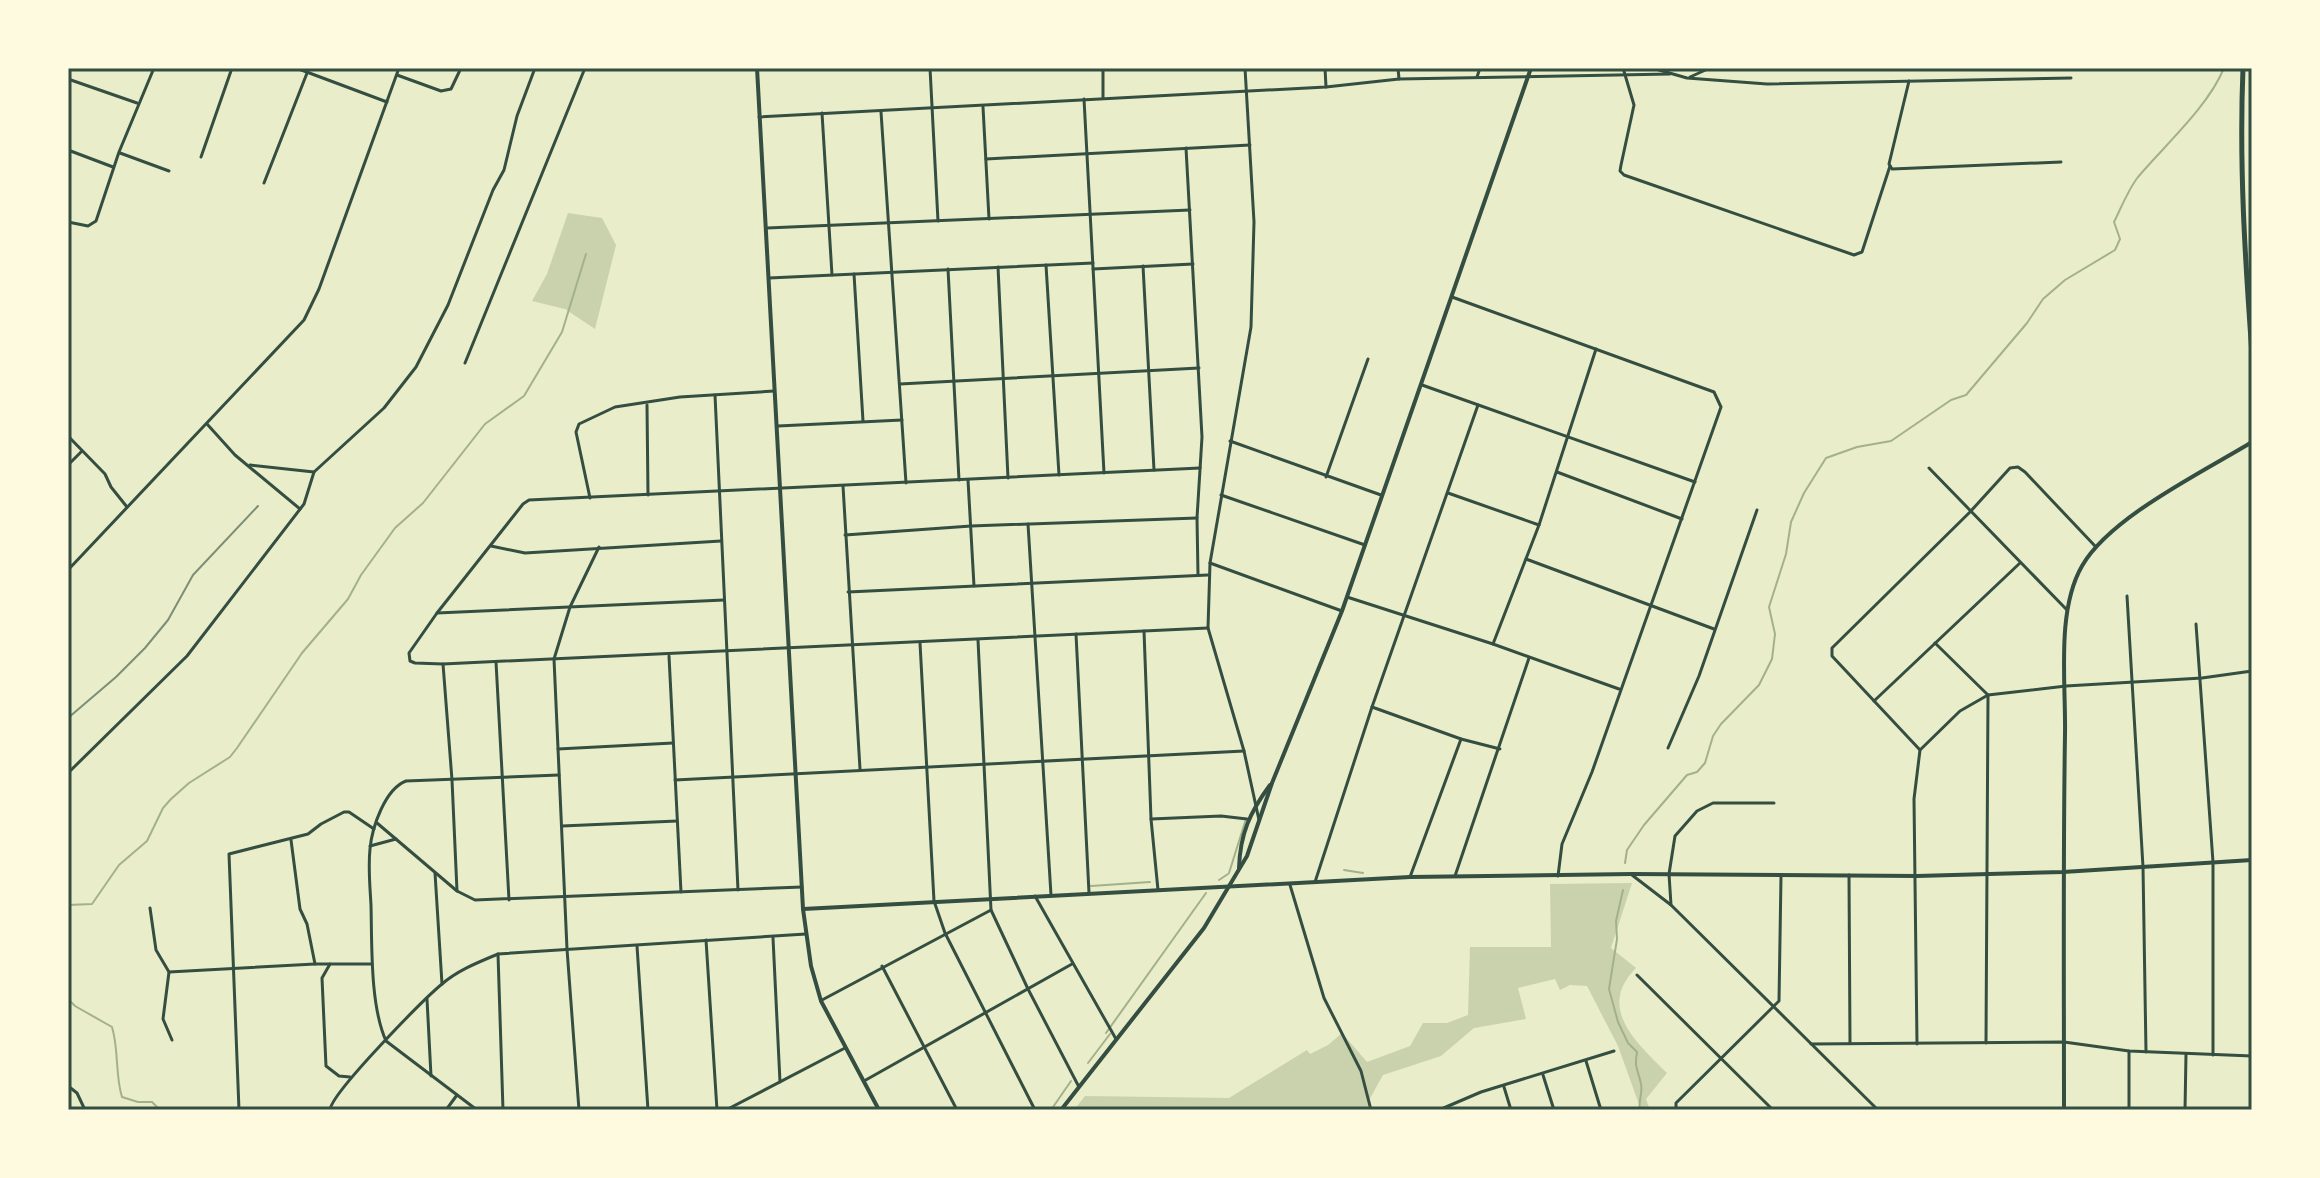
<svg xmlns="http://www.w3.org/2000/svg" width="2320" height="1178" font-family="'Roboto Condensed',sans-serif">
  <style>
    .green { fill: #cad2ad }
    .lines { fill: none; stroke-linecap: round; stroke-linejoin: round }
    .stream { stroke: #a3b18a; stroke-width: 2 }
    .minor { stroke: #344e41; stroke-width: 3 }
    .tertiary { stroke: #344e41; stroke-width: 4 }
    .secondary { stroke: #344e41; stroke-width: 4 }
    .trunk { stroke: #344e41; stroke-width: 5 }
    .rail { stroke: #7c8e77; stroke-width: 2 }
    .neatline { fill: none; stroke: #344e41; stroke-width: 3 }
  </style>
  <rect width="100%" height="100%" fill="#e9edc9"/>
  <g class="green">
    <polygon points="568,213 602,218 616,245 595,329 565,309 532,301 547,274"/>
    <path d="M1632,883l-21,65 25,20c-40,40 1,75 31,105l-21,26 4,11h-9l-23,-64 -31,-60 -17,-1 -10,5 -5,-11 -37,9 8,31 -52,9 -33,28 -58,19 -15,27 3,8h-297l11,-14 144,2 78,-48 3,4 18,-9 14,-12 25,29 43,-16 13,-23h24l21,-8 2,-68h81l-1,-63z"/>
  </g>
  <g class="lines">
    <g class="stream">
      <path d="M1625,863l2,-13 17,-25 43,-50 10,-3 8,-9 8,-27 8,-12 38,-39 13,-26 3,-25 -6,-27 17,-53 5,-32 13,-29 22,-35 31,-11 34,-6 60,-41 15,-5 61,-72 16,-24 22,-19 50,-30 5,-11 -6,-17c7,-14 14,-32 24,-45 27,-32 70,-70 86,-109"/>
      <polyline points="1344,870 1363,873"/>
      <polyline points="1229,873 1246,819"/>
      <polyline points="1219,880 1228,874"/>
      <polyline points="1091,886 1150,882"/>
      <path d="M1623,890l-7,31 1,18 -8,50 9,33 10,21 9,9c-3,17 1,17 4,32 2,9 -3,17 -1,26"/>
      <polyline points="68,905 92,904 119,865 147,841 163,808 171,799 189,783 230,757 237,748 302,653 348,599 361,575 395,528 423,503 485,424 524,396 562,332 586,254"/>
      <path d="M68,999l7,7 37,21c7,23 3,48 10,70l16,5h14l8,8"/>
      <polyline points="1106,1033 1206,893"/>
      <polyline points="1088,1063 1110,1034"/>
      <polyline points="1051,1110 1071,1081"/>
    </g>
    <g class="minor">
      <polyline points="296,68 387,102"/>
      <polyline points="930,68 938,221"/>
      <polyline points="1245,68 1254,222 1251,327 1210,563 1208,628 1244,751 1259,820"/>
      <polyline points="1325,68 1326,87"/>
      <polyline points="1398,68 1399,79"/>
      <polyline points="1623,68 1634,105 1621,165 1620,171 1624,175 1854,255 1862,252 1890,166"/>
      <polyline points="1652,68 1687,78 1767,84 2071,78"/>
      <polyline points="397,75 441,91 451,89 461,68"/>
      <polyline points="1477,77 1480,68"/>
      <polyline points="1690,77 1710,68"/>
      <polyline points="68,79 137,103"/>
      <polyline points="1909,81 1889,164 1892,169 2061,162"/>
      <polyline points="1103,98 1103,68"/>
      <polyline points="1084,99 1104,473"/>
      <polyline points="983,107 989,219"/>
      <polyline points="881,112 906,483"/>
      <polyline points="822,113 832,275"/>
      <polyline points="759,117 1326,87 1399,79 1670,74"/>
      <polyline points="1186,148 1202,437 1197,518 1198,575"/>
      <polyline points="68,150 113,167"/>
      <polyline points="120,153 169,171"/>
      <polyline points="201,157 232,68"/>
      <polyline points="986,159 1250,145"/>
      <polyline points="264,183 309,68"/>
      <polyline points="68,222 88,226 96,221 119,152 154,68"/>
      <polyline points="767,228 1190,210"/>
      <polyline points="1046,265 1059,475"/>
      <polyline points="1143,266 1154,470"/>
      <polyline points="998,267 1008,478"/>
      <polyline points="948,269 959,480"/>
      <polyline points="1093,269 1193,264"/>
      <polyline points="854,274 863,421"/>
      <polyline points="769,278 1093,263"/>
      <polyline points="1452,297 1714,392 1721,407 1592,772 1562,844 1558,876"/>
      <polyline points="465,363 585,68"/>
      <polyline points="900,384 1199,368"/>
      <polyline points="1422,385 1695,482"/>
      <polyline points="715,395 738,890"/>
      <polyline points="647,405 648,495"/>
      <polyline points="207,424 235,455 300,509"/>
      <polyline points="778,426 902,420"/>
      <polyline points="68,436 105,474 111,487 127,507"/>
      <polyline points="1230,441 1381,495"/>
      <polyline points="68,465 82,451"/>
      <polyline points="250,465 314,472"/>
      <polyline points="1200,468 529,500 523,504 437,613 409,653 410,661 415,663 443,664 1208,628"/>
      <polyline points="1929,468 2067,610"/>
      <polyline points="1557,472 1682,519"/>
      <polyline points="1326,477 1368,359"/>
      <polyline points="968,480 974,586"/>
      <polyline points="843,486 860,769"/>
      <polyline points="1448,493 1539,525"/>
      <polyline points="1221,495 1365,545"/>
      <polyline points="590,498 576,432 579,424 615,407 680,397 774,391"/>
      <polyline points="1028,524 1051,895"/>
      <polyline points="845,535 971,526 1197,518"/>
      <polyline points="491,546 525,553 721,541"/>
      <polyline points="1526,559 1714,629"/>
      <polyline points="1210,563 1342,611"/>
      <polyline points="68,570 304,320 319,289 399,68"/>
      <polyline points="848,592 1208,575"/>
      <polyline points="2127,596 2143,867 2146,1052"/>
      <polyline points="1347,597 1493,644 1619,689"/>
      <polyline points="437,613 724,600"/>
      <polyline points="2196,624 2213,862 2213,1055"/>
      <polyline points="1144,631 1151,819 1158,890"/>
      <polyline points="1076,634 1089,893"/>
      <polyline points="978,640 991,910 1028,989 1079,1087"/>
      <polyline points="920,643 934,901 945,933 1035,1110"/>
      <polyline points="1935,643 1988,695 1986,1043"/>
      <polyline points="1493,644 1539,525 1596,349"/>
      <polyline points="669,656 681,892"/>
      <polyline points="496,662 509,900"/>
      <polyline points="443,664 452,780 457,891"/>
      <polyline points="1874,701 2020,563"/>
      <polyline points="1372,707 1461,739 1500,749"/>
      <polyline points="1668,748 1699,676 1757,510"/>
      <polyline points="558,749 673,743"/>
      <polyline points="1920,750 1832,656 1832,648 1970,512 2010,468 2018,467 2025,472 2095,546"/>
      <polyline points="68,773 187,656 304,504 314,472 384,408 416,367 448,305 493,190 504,170 517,116 535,68"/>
      <polyline points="675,780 1244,751"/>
      <polyline points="1151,819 1221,816 1247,819"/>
      <polyline points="377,823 457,891 475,900 802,887"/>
      <polyline points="562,826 677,821"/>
      <polyline points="291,840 300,909 307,924 315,964"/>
      <polyline points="370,846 396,839"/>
      <polyline points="435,873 442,984"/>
      <polyline points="1632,875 1671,905 1878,1110"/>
      <polyline points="1849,875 1850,1043"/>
      <polyline points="1455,876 1529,658"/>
      <polyline points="1410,877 1461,739"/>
      <polyline points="1315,882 1372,707 1478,405"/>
      <polyline points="1290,885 1324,998 1361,1071 1371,1110"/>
      <polyline points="1035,896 1116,1039"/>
      <polyline points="1671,905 1669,874 1675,836 1697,811 1713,803 1774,803"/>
      <polyline points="150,908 156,950 169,972 163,1019 172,1040"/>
      <polyline points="773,938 780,1082"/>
      <polyline points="706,940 717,1110"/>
      <polyline points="637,946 648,1110"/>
      <polyline points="498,954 503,1110"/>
      <polyline points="330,964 322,978 326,1066 339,1076 350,1077"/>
      <polyline points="882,966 957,1110"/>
      <polyline points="169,972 315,964 372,964"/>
      <polyline points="1637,975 1773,1110"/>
      <polyline points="427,999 431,1076"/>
      <polyline points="822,1000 991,910"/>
      <polyline points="1811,1044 2064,1042 2129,1051 2252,1056"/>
      <polyline points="1917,1044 1914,799 1920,750 1960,711 1988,695 2066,686 2202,678 2252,671"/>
      <polyline points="2129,1051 2129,1110"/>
      <polyline points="1586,1061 1601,1110"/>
      <polyline points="1543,1075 1554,1110"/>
      <polyline points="864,1081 1072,964"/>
      <polyline points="68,1086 77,1093 85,1110"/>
      <polyline points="1504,1087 1511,1110"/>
      <polyline points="239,1110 229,854 308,834 321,824 344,812 349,812 374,829"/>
      <path d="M330,1110c1,-17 94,-111 112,-126 16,-14 37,-22 56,-30l308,-20"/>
      <polyline points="446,1110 457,1095"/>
      <path d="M477,1110l-91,-69c-16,-36 -14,-96 -15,-136 -1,-18 -3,-38 -1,-56 2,-22 15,-60 36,-68l153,-6"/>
      <polyline points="579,1110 567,949 554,659 570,607 599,547"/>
      <polyline points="726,1110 845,1048"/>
      <polyline points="1439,1110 1481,1092 1614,1051"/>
      <polyline points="1676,1110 1676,1103 1779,1001 1781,876"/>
      <polyline points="2185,1110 2186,1054"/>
    </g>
    <g class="tertiary">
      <polyline points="757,68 803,909 811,966 821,1001 879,1110"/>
      <polyline points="803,909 1410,877 1632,874 1917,876 2063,872 2252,860"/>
      <path d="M2064,1110c0,-125 -1,-251 1,-376 1,-51 -9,-123 17,-168 28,-49 121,-94 170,-124"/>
    </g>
    <g class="secondary">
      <path d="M1239,868c1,-34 11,-56 31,-83"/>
      <polyline points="1061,1110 1204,928 1247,856 1272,783 1342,611 1531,68"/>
    </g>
    <g class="trunk">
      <path d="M2243,68c-4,96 2,190 9,286"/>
      <polyline points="2252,129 2252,226"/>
    </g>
    <polyline class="rail" points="68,718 116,677 145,648 168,620 193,575 258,506"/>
  </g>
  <rect width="2320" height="1178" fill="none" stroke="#fefae0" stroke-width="140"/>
  <rect x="70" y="70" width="2180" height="1038" class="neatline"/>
</svg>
